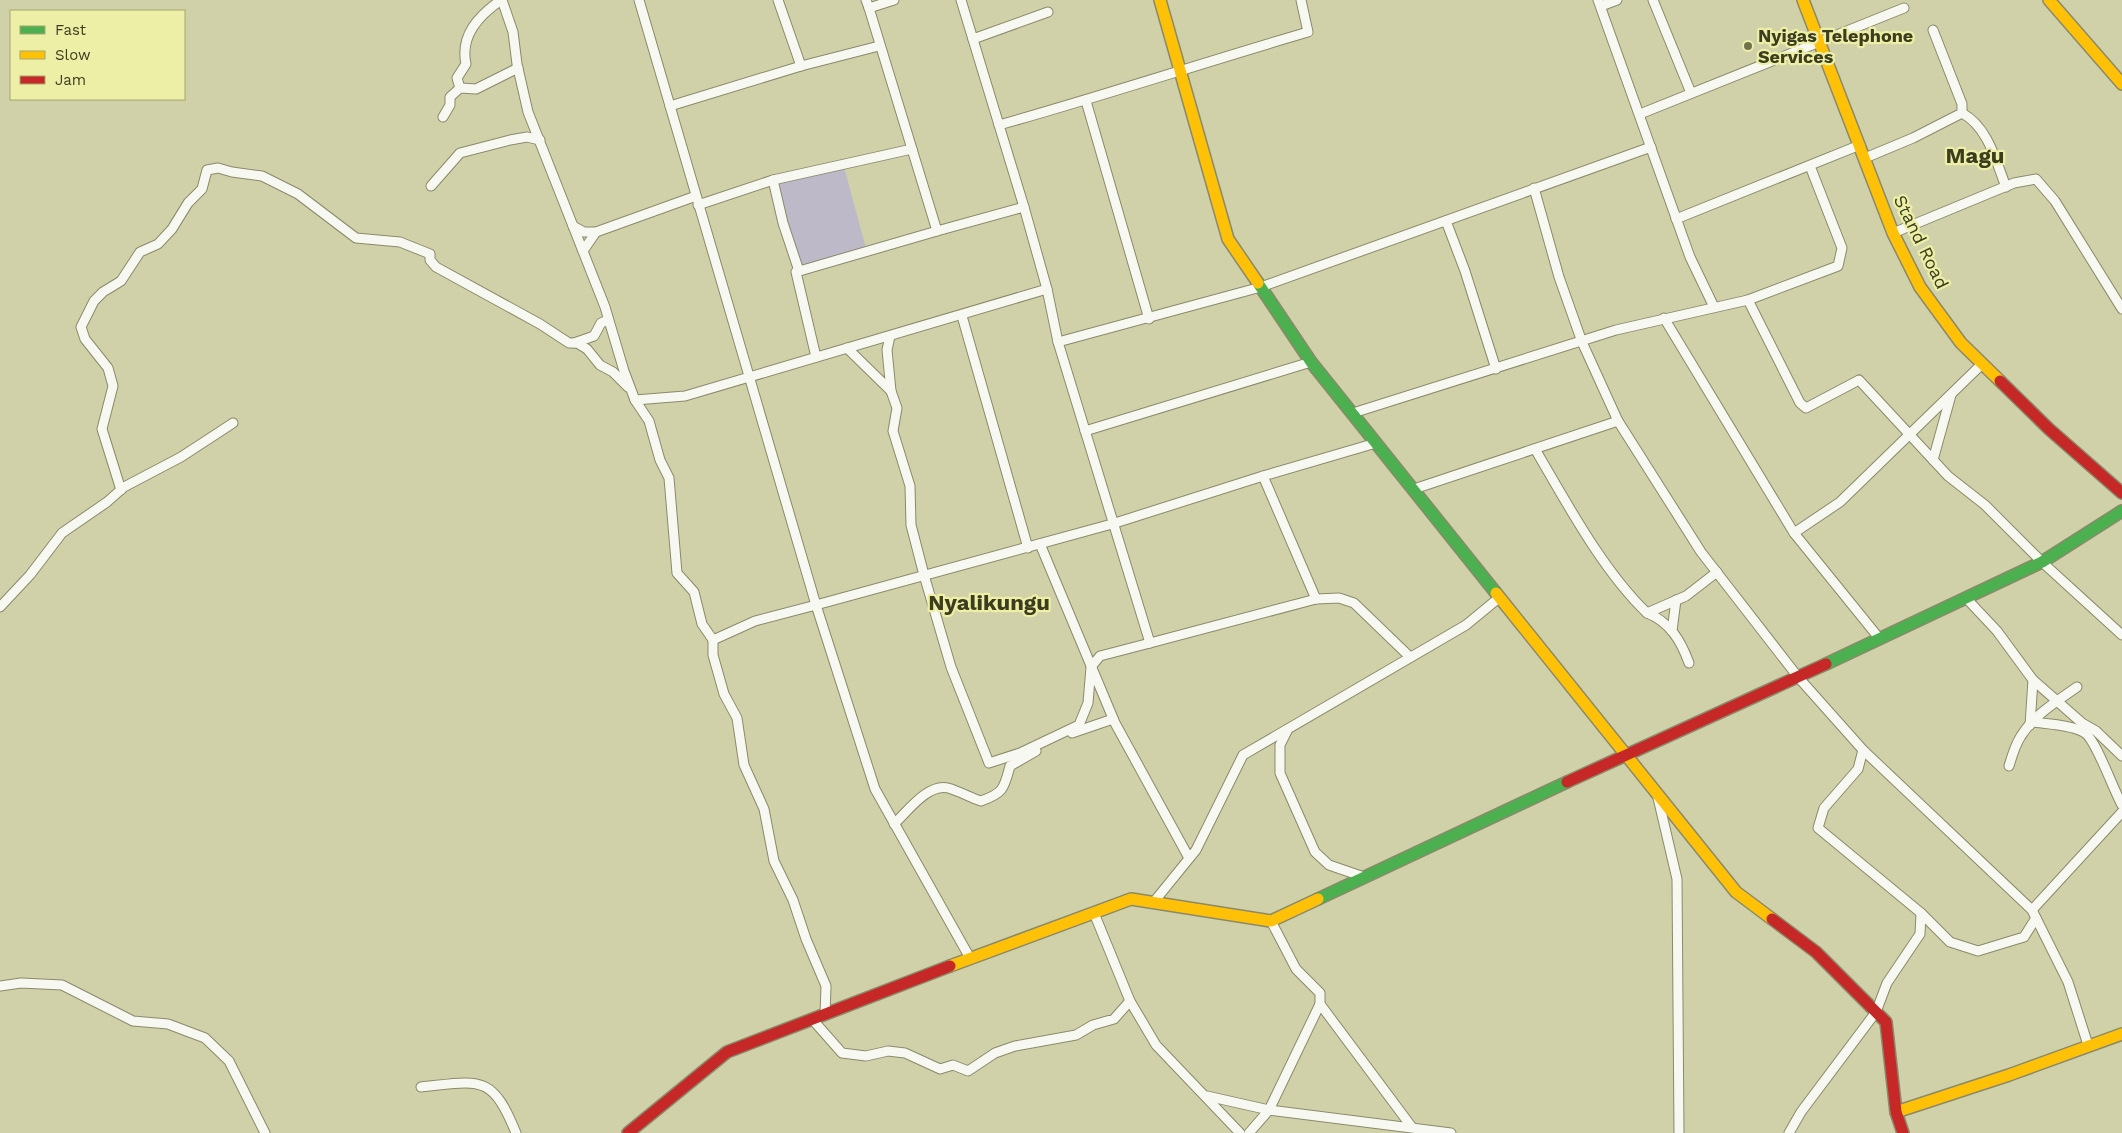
<svg xmlns="http://www.w3.org/2000/svg" width="2122" height="1133" font-family="'Work Sans',sans-serif">
  <style>
    .green { fill: #bdb9c8 }
    .lines { fill: none; stroke-linecap: round; stroke-linejoin: round }
    .street-casing { stroke: #8a8a6a; stroke-width: 11 }
    .fast-casing { stroke: #8a8a6a; stroke-width: 14 }
    .slow-casing { stroke: #8a8a6a; stroke-width: 14 }
    .jam-casing { stroke: #8a8a6a; stroke-width: 14 }
    .street { stroke: #f8f8f2; stroke-width: 9 }
    .fast { stroke: #4caf50; stroke-width: 11 }
    .slow { stroke: #ffc107; stroke-width: 11 }
    .jam { stroke: #c62828; stroke-width: 11 }
    .poi-dot { fill: #70714f; stroke: #ecefa5; stroke-width: 2 }
    .labels { text-anchor: middle; stroke-width: 4.5; stroke-linejoin: round; paint-order: stroke }
    .poi-label { font-size: 18px; font-weight: bold; fill: #3c3d1f; stroke: #ecefa5; text-anchor: start }
    .street-label { font-size: 18px; fill: #3c3d1f; stroke: #ecefa5 }
    .district-label { font-size: 22px; font-weight: bold; fill: #3c3d1f; stroke: #ecefa5 }
  </style>
  <rect width="100%" height="100%" fill="#d0d1a9"/>
  <polygon class="green" points="844,167 866,248 799,271 777,183"/>
  <g class="lines">
    <defs>
      <g id="street">
        <polyline points="502,0 513,32 517,64 528,112 605,307 624,371 635,400 649,421 660,460 669,478 677,573 694,592 702,624 713,640 713,655 724,694 737,718 744,765 764,809 774,861 793,900 806,939 826,986 825,1014"/>
        <polyline points="639,0 816,605 1112,524 1263,476 1376,443"/>
        <polyline points="778,0 801,66"/>
        <polyline points="866,0 869,8 894,0"/>
        <path d="M961,0l38,125c104,-29 206,-63 309,-93l-7,-32"/>
        <polyline points="1598,0 1690,257 1714,307"/>
        <polyline points="1653,0 1691,93"/>
        <polyline points="1601,6 1617,0"/>
        <polyline points="869,8 937,231 1024,207 1047,289"/>
        <polyline points="973,39 1048,12"/>
        <path d="M460,88l-3,-10 9,-14c-6,-28 12,-48 35,-64"/>
        <polyline points="1086,101 1149,319"/>
        <polyline points="670,106 801,66 879,46"/>
        <path d="M1962,113c26,14 34,48 44,74"/>
        <polyline points="1640,114 1904,8"/>
        <polyline points="443,117 450,105 450,97 460,88 476,89 518,68"/>
        <polyline points="999,125 1024,207"/>
        <polyline points="1865,158 1913,138 1962,113 1962,104 1933,30"/>
        <polyline points="773,180 783,223 799,271"/>
        <polyline points="431,186 460,153 510,140 527,137 540,140"/>
        <polyline points="1534,188 1559,277 1582,342 1618,421 1701,552 1798,677 1863,750 2032,910 2068,982 2088,1045"/>
        <polyline points="698,205 773,180 912,149"/>
        <polyline points="1676,219 1860,145"/>
        <polyline points="1446,221 1465,271 1496,369"/>
        <polyline points="573,226 584,232 596,232 696,196"/>
        <polyline points="1893,233 2014,183 2036,179 2055,201 2122,309"/>
        <polyline points="583,251 596,232"/>
        <polyline points="1748,300 1800,403 1806,408 1859,380 1948,476 1985,505 2042,562 2122,635"/>
        <polyline points="962,316 1028,548"/>
        <polyline points="1664,318 1794,533 1879,638"/>
        <polyline points="890,336 887,350 891,391"/>
        <polyline points="1058,342 1261,287 1651,147"/>
        <polyline points="574,343 594,336 601,323 608,320"/>
        <polyline points="847,348 891,391 897,408 893,431 910,486 911,525 924,575 951,667 989,763 1020,753 1079,725 1088,703 1091,667 1100,656 1150,643"/>
        <polyline points="816,357 796,272 937,231"/>
        <polyline points="635,400 685,396 1047,289 1058,342 1150,643 1316,599 1339,598 1354,603 1410,657"/>
        <polyline points="1353,413 1616,330 1748,300 1838,266 1842,248 1810,166"/>
        <polyline points="1085,431 1311,362"/>
        <path d="M1535,449c31,53 68,122 112,164l39,-17 31,-24"/>
        <polyline points="1933,460 1951,395"/>
        <polyline points="1263,476 1316,599"/>
        <polyline points="1414,489 1618,421"/>
        <polyline points="121,490 102,429 113,386 108,368 85,339 81,327 94,301 103,292 121,281 140,252 158,244 172,229 188,203 202,189 207,170 218,168 232,172 262,176 298,194 356,238 400,242 430,254 430,260 436,267 540,324 569,343 577,343 587,349 600,365 613,372 628,387"/>
        <polyline points="1794,533 1840,502 1982,364"/>
        <polyline points="1040,544 1115,723 1189,858"/>
        <polyline points="1966,598 1997,631 2033,680 2082,723 2096,731 2122,756"/>
        <polyline points="0,607 30,575 62,533 107,502 124,487 181,457 233,423"/>
        <path d="M1647,613c23,9 34,28 42,50"/>
        <polyline points="1672,631 1676,600"/>
        <polyline points="713,640 755,621 816,605 875,789 970,958"/>
        <path d="M2033,722c14,2 41,3 52,11 11,7 28,56 37,72"/>
        <polyline points="2030,725 2033,680"/>
        <polyline points="1288,729 1280,745 1280,773 1315,852 1329,865 1364,877"/>
        <polyline points="1072,733 1113,719"/>
        <polyline points="1863,750 1858,769 1824,808 1818,828 1921,913 1950,942 1978,951 2024,937 2036,918"/>
        <path d="M2009,766c3,-10 6,-21 12,-30 13,-21 36,-35 56,-49"/>
        <polyline points="1658,798 1677,879 1679,1133"/>
        <path d="M894,824c13,-12 34,-41 54,-36 11,3 23,10 33,13 23,-8 23,-13 29,-35l26,-15"/>
        <polyline points="1153,903 1196,850 1243,755 1466,625 1500,597"/>
        <polyline points="2032,910 2122,812"/>
        <polyline points="1094,913 1130,1001 1156,1045 1240,1133"/>
        <polyline points="0,986 21,983 62,985 133,1021 168,1024 205,1038 229,1061 265,1133"/>
        <polyline points="1320,1004 1411,1126"/>
        <polyline points="812,1019 842,1053 866,1056 888,1051 905,1053 940,1069 953,1065 968,1071 995,1053 1015,1046 1076,1035 1093,1025 1114,1019 1130,1001"/>
        <path d="M421,1087c58,-6 71,-14 95,46"/>
        <polyline points="1207,1096 1269,1110 1451,1133"/>
        <polyline points="1249,1133 1269,1110 1320,1004 1320,993 1296,969 1271,921"/>
        <polyline points="1789,1133 1801,1112 1876,1012 1887,983 1920,934 1921,913"/>
      </g>
      <g id="fast">
        <polyline points="1258,283 1311,362 1496,593"/>
        <polyline points="1826,664 2042,562 2122,511"/>
        <polyline points="1318,899 1567,782"/>
      </g>
      <g id="slow">
        <polyline points="1160,0 1228,239 1258,283"/>
        <polyline points="1803,0 1893,233 1920,287 1961,343 2000,381"/>
        <polyline points="2049,0 2122,84"/>
        <polyline points="1496,593 1736,892 1772,919"/>
        <polyline points="950,966 1131,899 1271,921 1318,899"/>
        <polyline points="1896,1112 2009,1075 2122,1034"/>
      </g>
      <g id="jam">
        <polyline points="2000,381 2049,429 2122,493"/>
        <polyline points="1567,782 1826,664"/>
        <polyline points="1772,919 1816,952 1886,1022 1896,1112 1903,1133"/>
        <polyline points="628,1133 727,1052 950,966"/>
      </g>
    </defs>
    <use href="#street" class="street-casing"/>
    <use href="#fast" class="fast-casing"/>
    <use href="#slow" class="slow-casing"/>
    <use href="#jam" class="jam-casing"/>
    <use href="#street" class="street"/>
    <use href="#fast" class="fast"/>
    <use href="#slow" class="slow"/>
    <use href="#jam" class="jam"/>
  </g>
  <circle class="poi-dot" cx="1748" cy="46" r="5"/>
  <g class="labels">
    <g class="poi-label">
      <text x="1758" y="42">Nyigas Telephone<tspan x="1758" dy="21">Services</tspan></text>
    </g>
    <g class="street-label">
      <text transform="translate(1921 242) rotate(64)" y="6">Stand Road</text>
    </g>
    <g class="district-label">
      <text x="1975" y="163">Magu</text>
      <text x="989" y="610">Nyalikungu</text>
    </g>
  </g>
  <rect x="10" y="10" width="175" height="90" fill="#ecefa5" stroke="#a6a86f"/>
  <rect x="20" y="26" width="25" height="8" fill="#4caf50" stroke="#a6a86f"/>
  <text x="55" y="35" font-size="15" fill="#3c3d1f">Fast</text>
  <rect x="20" y="51" width="25" height="8" fill="#ffc107" stroke="#a6a86f"/>
  <text x="55" y="60" font-size="15" fill="#3c3d1f">Slow</text>
  <rect x="20" y="76" width="25" height="8" fill="#c62828" stroke="#a6a86f"/>
  <text x="55" y="85" font-size="15" fill="#3c3d1f">Jam</text>
</svg>
